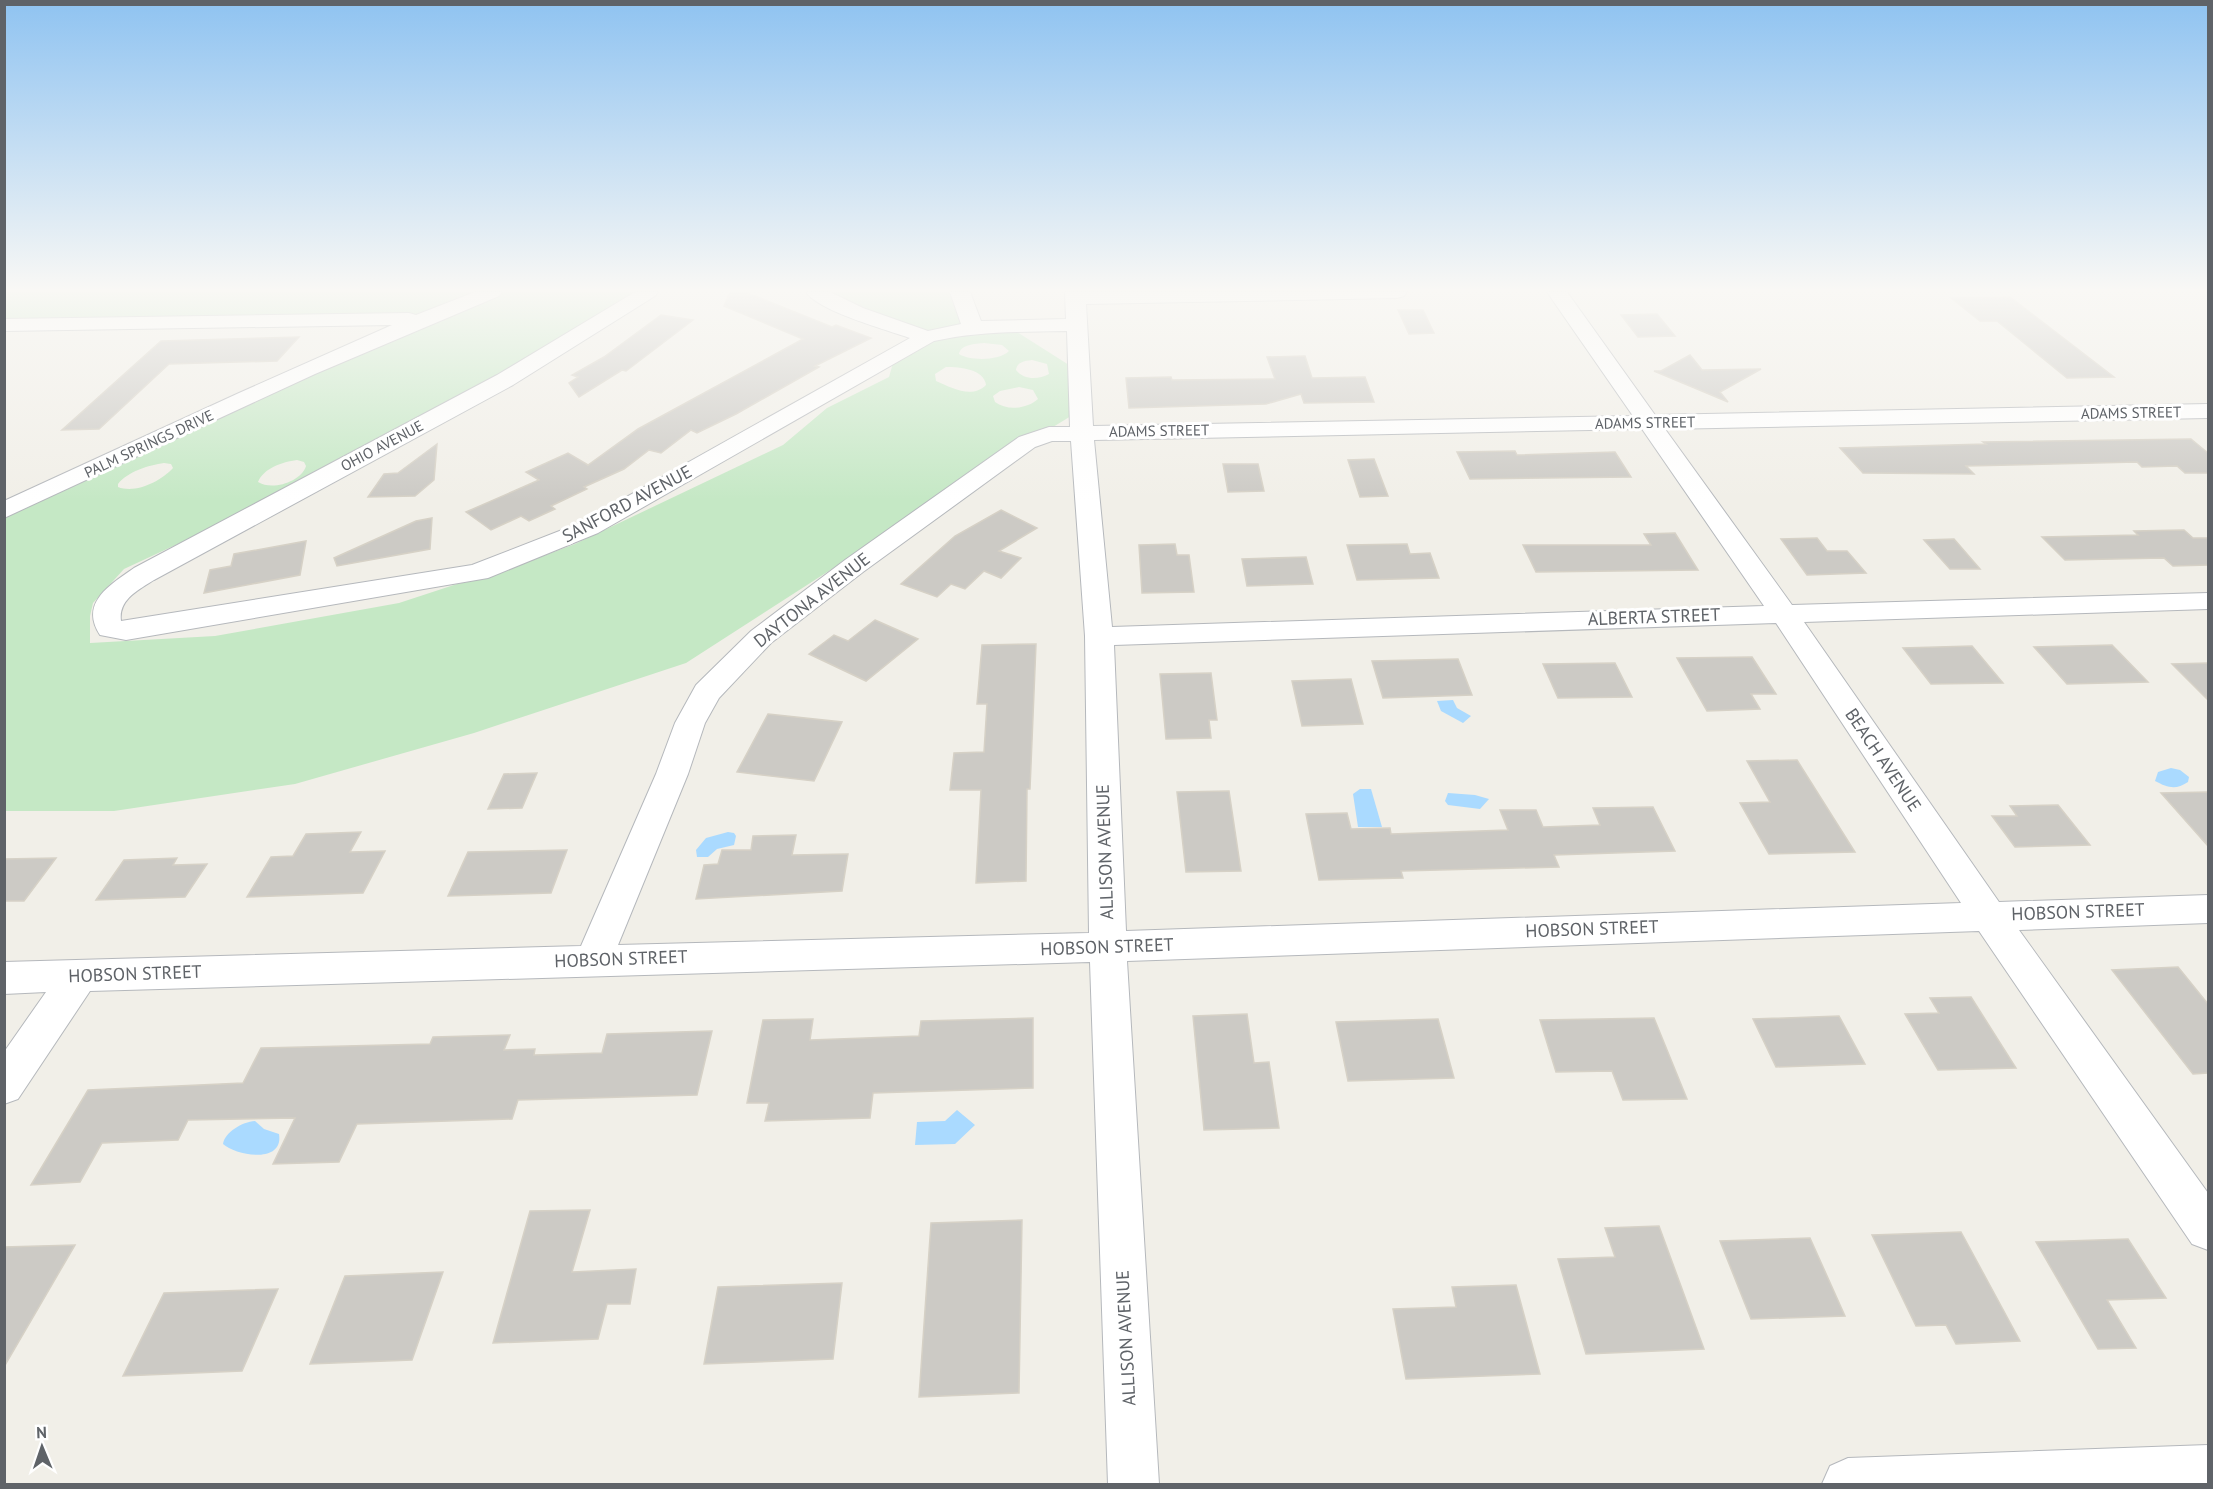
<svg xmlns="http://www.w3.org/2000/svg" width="2213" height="1489" font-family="'PT Sans',sans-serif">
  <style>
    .green { fill: #c5e8c5; fill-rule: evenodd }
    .water { fill: #aadaff }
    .building { fill: #cccac5; stroke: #d6d1c6; stroke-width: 1.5 }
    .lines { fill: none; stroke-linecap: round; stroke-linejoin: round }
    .minor-casing { stroke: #b5b8bc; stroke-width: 2 }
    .minor { fill: #fff; fill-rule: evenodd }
    .labels { text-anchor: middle; stroke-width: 6; stroke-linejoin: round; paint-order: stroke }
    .far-street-label { font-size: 15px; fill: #5f6368; stroke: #fff }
    .street-label { font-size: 18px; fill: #5f6368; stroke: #fff }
  </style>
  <rect width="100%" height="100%" fill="#f1efe8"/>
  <g class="green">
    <polygon points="4,292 480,292 422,314 5,320"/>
    <path d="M504,292h134l-140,85 -256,137 -118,55 -31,34 -3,13v27l125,-7 184,-33 58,-19 25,-5 93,-35 208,-99 44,-37 62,-31 4,-14 40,-23 17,-5 67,-3 52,33 2,51 -18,11 -34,11 -170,120 -163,105 -212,70 -179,51 -181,27h-109l-1,-293 426,-198zM984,343l18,2 7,6c-10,10 -39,10 -50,3 2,-10 16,-10 25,-11zM1032,360l15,4 2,10c-11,6 -25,6 -33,-4 1,-8 8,-9 16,-10zM946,367c14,0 38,2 40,18 -14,14 -34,3 -50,-4l-1,-7zM1019,387l14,3 5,9c-11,10 -31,12 -43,3l-2,-6 7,-5zM297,460l7,2 2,4c-5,16 -34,25 -48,16 6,-14 24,-20 39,-22zM164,463l7,1 2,4c-12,13 -37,26 -55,19v-3c9,-12 31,-19 46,-21z"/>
    <polygon points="828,292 951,292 962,324 928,331 882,315"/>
  </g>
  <g class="water">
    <polygon points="1453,700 1457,708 1471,716 1463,723 1441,711 1437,701"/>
    <path d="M2171,768l9,2 9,7 -1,5c-12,8 -20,6 -33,-1l3,-9z"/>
    <polygon points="1360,789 1371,789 1382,827 1358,827 1353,794"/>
    <polygon points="1448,793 1475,795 1489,799 1480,809 1448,805 1445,801"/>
    <polygon points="728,832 734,833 736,836 734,845 717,849 708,857 697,857 696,850 706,838"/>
    <polygon points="957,1110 975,1125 955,1144 915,1145 917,1122 945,1121"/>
    <path d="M255,1121l9,8 15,5c5,30 -43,22 -56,10 2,-12 19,-22 32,-23z"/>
  </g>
  <g class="building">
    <polygon points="730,292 745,292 832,327 836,325 871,338 815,366 819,367 736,414 697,433 691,430 661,453 649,450 624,469 584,487 587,489 551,506 555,509 529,521 521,516 491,530 466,512 539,480 526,472 568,453 588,465 638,429 803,339 724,306"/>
    <polygon points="2010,297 2114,377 2067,378 1997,321 1980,321 1951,298"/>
    <polygon points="1398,310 1423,310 1434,333 1409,334"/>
    <polygon points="1657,314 1675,336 1638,337 1621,315"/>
    <polygon points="661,315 693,320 626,371 622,370 579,397 569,383 578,377 572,375 604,357"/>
    <polygon points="299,337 277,361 169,364 99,429 62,430 161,341"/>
    <polygon points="1690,355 1702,370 1761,369 1720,392 1728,402 1654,371 1661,371"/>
    <polygon points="1305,356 1312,378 1365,377 1374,402 1304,403 1301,394 1266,404 1129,408 1126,378 1171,377 1172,380 1275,379 1267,357"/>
    <polygon points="2191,439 2208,453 2208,473 2185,473 2177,466 2142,467 2137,462 1966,466 1974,474 1863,473 1840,448 1986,444 1983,442"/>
    <polygon points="437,444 434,480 415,496 368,497 384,474 398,473"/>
    <polygon points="1515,451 1517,455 1615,452 1631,477 1470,479 1457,452"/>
    <polygon points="1374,459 1388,496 1360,497 1348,460"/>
    <polygon points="1223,464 1258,464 1264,491 1228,492"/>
    <polygon points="1001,510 1037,528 999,551 1021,558 1001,578 984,571 965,589 951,584 937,597 901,584 955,536"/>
    <polygon points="432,518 430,549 337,566 334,558 416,521"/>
    <polygon points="2184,530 2193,538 2208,538 2208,565 2173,566 2164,558 2065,560 2042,537 2138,535 2134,531"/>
    <polygon points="1675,533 1698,570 1536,572 1523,545 1651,545 1644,534"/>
    <polygon points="1817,538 1827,551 1847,551 1866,573 1807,575 1781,539"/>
    <polygon points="1954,539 1980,569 1950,569 1924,540"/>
    <polygon points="306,541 300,575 204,593 210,570 231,566 234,554"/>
    <polygon points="1175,544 1177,555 1189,555 1194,592 1142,593 1139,545"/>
    <polygon points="1407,544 1410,554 1430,553 1439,578 1357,580 1347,545"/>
    <polygon points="1306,557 1313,584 1247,586 1242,559"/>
    <polygon points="875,620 918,639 866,681 809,654 834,635 848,641"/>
    <polygon points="1036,644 1030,789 1027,789 1026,881 976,883 981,790 950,790 954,753 984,752 987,704 977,704 982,645"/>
    <polygon points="2112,645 2148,682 2067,684 2034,647"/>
    <polygon points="1972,646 2003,683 1931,684 1903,648"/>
    <polygon points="1752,657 1776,694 1751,694 1760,709 1707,711 1677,658"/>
    <polygon points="1458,659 1472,695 1383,698 1372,661"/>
    <polygon points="1615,663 1632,697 1558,698 1543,664"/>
    <polygon points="2208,663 2208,700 2172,664"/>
    <polygon points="1211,673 1217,720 1209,720 1211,738 1166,739 1160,674"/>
    <polygon points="1351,679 1363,724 1302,726 1292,681"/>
    <polygon points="768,714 842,722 814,781 737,772"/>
    <polygon points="1797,760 1855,852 1769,854 1740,803 1770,802 1747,761"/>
    <polygon points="537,773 522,808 488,809 504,774"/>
    <polygon points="1229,791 1241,871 1186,872 1177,792"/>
    <polygon points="2208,792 2208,846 2161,793"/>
    <polygon points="2058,805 2090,845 2015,847 1992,816 2017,816 2010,806"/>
    <polygon points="1653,807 1675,851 1554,855 1559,867 1401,871 1403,878 1319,880 1306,814 1347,813 1351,829 1390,828 1391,834 1508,830 1500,810 1536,810 1543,827 1600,825 1593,808"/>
    <polygon points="361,832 350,852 385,851 363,893 247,897 271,857 293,856 306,834"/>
    <polygon points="796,835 792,855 848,854 842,891 696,899 704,865 718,864 722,850 751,850 753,836"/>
    <polygon points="567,850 551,893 448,896 468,852"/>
    <polygon points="56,858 24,901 4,901 4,859"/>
    <polygon points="177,858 173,865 207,864 185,897 96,900 124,860"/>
    <polygon points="2178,967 2208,1004 2208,1073 2193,1074 2112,970"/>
    <polygon points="1971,997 2016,1068 1938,1070 1905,1014 1939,1013 1930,998"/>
    <polygon points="1247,1014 1254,1063 1269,1062 1279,1128 1204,1130 1193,1016"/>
    <polygon points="1839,1016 1865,1064 1776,1067 1753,1019"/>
    <polygon points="1033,1018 1033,1088 873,1093 870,1118 765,1121 769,1103 747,1103 763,1020 813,1019 810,1040 919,1036 921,1021"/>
    <polygon points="1654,1018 1687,1099 1623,1100 1612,1071 1556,1072 1540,1020"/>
    <polygon points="1438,1019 1454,1078 1348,1081 1336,1022"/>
    <polygon points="712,1031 697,1095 518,1100 512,1119 357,1124 339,1162 273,1164 295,1118 188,1120 178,1140 102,1143 80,1182 31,1185 88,1090 243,1083 261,1048 430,1044 433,1037 510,1035 504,1050 535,1049 534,1055 602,1053 607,1034"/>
    <polygon points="590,1210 572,1272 636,1269 630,1304 607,1304 598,1339 493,1343 530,1211"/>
    <polygon points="1022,1220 1019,1393 919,1397 931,1223"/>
    <polygon points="1659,1226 1704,1349 1586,1354 1558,1259 1615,1257 1605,1228"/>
    <polygon points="1961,1232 2020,1341 1956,1344 1946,1325 1916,1326 1872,1235"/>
    <polygon points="1810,1238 1845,1316 1751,1319 1720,1241"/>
    <polygon points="2128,1239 2166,1298 2107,1300 2136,1348 2098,1349 2036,1242"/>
    <polygon points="75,1245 4,1367 4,1247"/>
    <polygon points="443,1272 412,1360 310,1364 345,1276"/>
    <polygon points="842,1283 833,1359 704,1364 718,1287"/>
    <polygon points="1516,1285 1540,1374 1406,1379 1393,1309 1456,1307 1452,1287"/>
    <polygon points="278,1289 242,1371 123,1376 164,1293"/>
  </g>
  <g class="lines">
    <defs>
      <g id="minor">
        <polygon points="475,292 502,292 499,296 315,374 4,518 4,501 239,393 392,325 4,331 4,319 409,313 416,315"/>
        <path d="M635,292h23l-3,4 -142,89 -359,195c-16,10 -36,20 -33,41l351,-56 108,-42 330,-185c-23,-8 -92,-27 -104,-46h24l33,16 65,23 33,-7 -11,-32h20l11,29 85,-2 -1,-27h342l-3,4 -7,2 -311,6 7,122 540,-10 -86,-124h20l88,123 553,-11v14l-543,11 127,176 416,-12v16l-404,13 195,280 209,-7v28l-189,7 189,263v57l-16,-6 -213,-313 -852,30 32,523h-51l-18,-522 -1000,29 -72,108 -14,5v-52l42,-60 -42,2v-32l577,-16 75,-172 19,-51 21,-38 55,-54 94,-71 174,-123 30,-10h21l-3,-96c-45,1 -89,0 -133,10l-336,192 -110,45 -362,62 -26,-5c-21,-32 10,-50 34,-67l363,-193zM1642,429l122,177 -652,21 -18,-187zM1052,441h19l14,195 4,297 -471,12 70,-171 17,-51 14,-25 52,-55 92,-71 172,-125zM1776,623l185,280 -835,28 -12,-286z"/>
        <polygon points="2208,1445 2208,1484 1822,1484 1830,1466 1848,1458"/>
      </g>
    </defs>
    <use href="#minor" class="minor-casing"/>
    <use href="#minor" class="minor"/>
  </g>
  <linearGradient id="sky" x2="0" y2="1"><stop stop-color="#8fc3f1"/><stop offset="0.58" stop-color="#f9f8f5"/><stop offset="1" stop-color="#f9f8f5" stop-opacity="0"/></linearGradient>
  <rect width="2213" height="500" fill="url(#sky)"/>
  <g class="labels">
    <g class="far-street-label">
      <text transform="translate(2131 413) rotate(-1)" y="5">ADAMS STREET</text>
      <text transform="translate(1645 423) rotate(-1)" y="5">ADAMS STREET</text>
      <text transform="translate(1159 431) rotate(-1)" y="5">ADAMS STREET</text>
      <text transform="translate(149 444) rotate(-25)" y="5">PALM SPRINGS DRIVE</text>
      <text transform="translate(382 446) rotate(-28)" y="5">OHIO AVENUE</text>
    </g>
    <g class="street-label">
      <text transform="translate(627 504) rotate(-28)" y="6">SANFORD AVENUE</text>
      <text transform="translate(812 600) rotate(-38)" y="6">DAYTONA AVENUE</text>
      <text transform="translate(1654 617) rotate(-2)" y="6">ALBERTA STREET</text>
      <text transform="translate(1883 760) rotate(56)" y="6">BEACH AVENUE</text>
      <text transform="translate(1105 852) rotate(-92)" y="6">ALLISON AVENUE</text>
      <text transform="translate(2078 912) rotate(-2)" y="6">HOBSON STREET</text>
      <text transform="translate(1592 929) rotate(-2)" y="6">HOBSON STREET</text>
      <text transform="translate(1107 947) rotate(-2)" y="6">HOBSON STREET</text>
      <text transform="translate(621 959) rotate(-2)" y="6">HOBSON STREET</text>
      <text transform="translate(135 974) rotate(-2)" y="6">HOBSON STREET</text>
      <text transform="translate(1126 1338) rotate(-93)" y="6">ALLISON AVENUE</text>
    </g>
  </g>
  <rect width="2213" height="1489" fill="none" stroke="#5f6368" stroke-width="12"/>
  <g transform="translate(42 1447) rotate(358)" stroke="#ffffff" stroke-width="4.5" paint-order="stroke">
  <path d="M0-4.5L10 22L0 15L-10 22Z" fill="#5f6368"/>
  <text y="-9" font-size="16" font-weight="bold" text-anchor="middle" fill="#5f6368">N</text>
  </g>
</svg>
